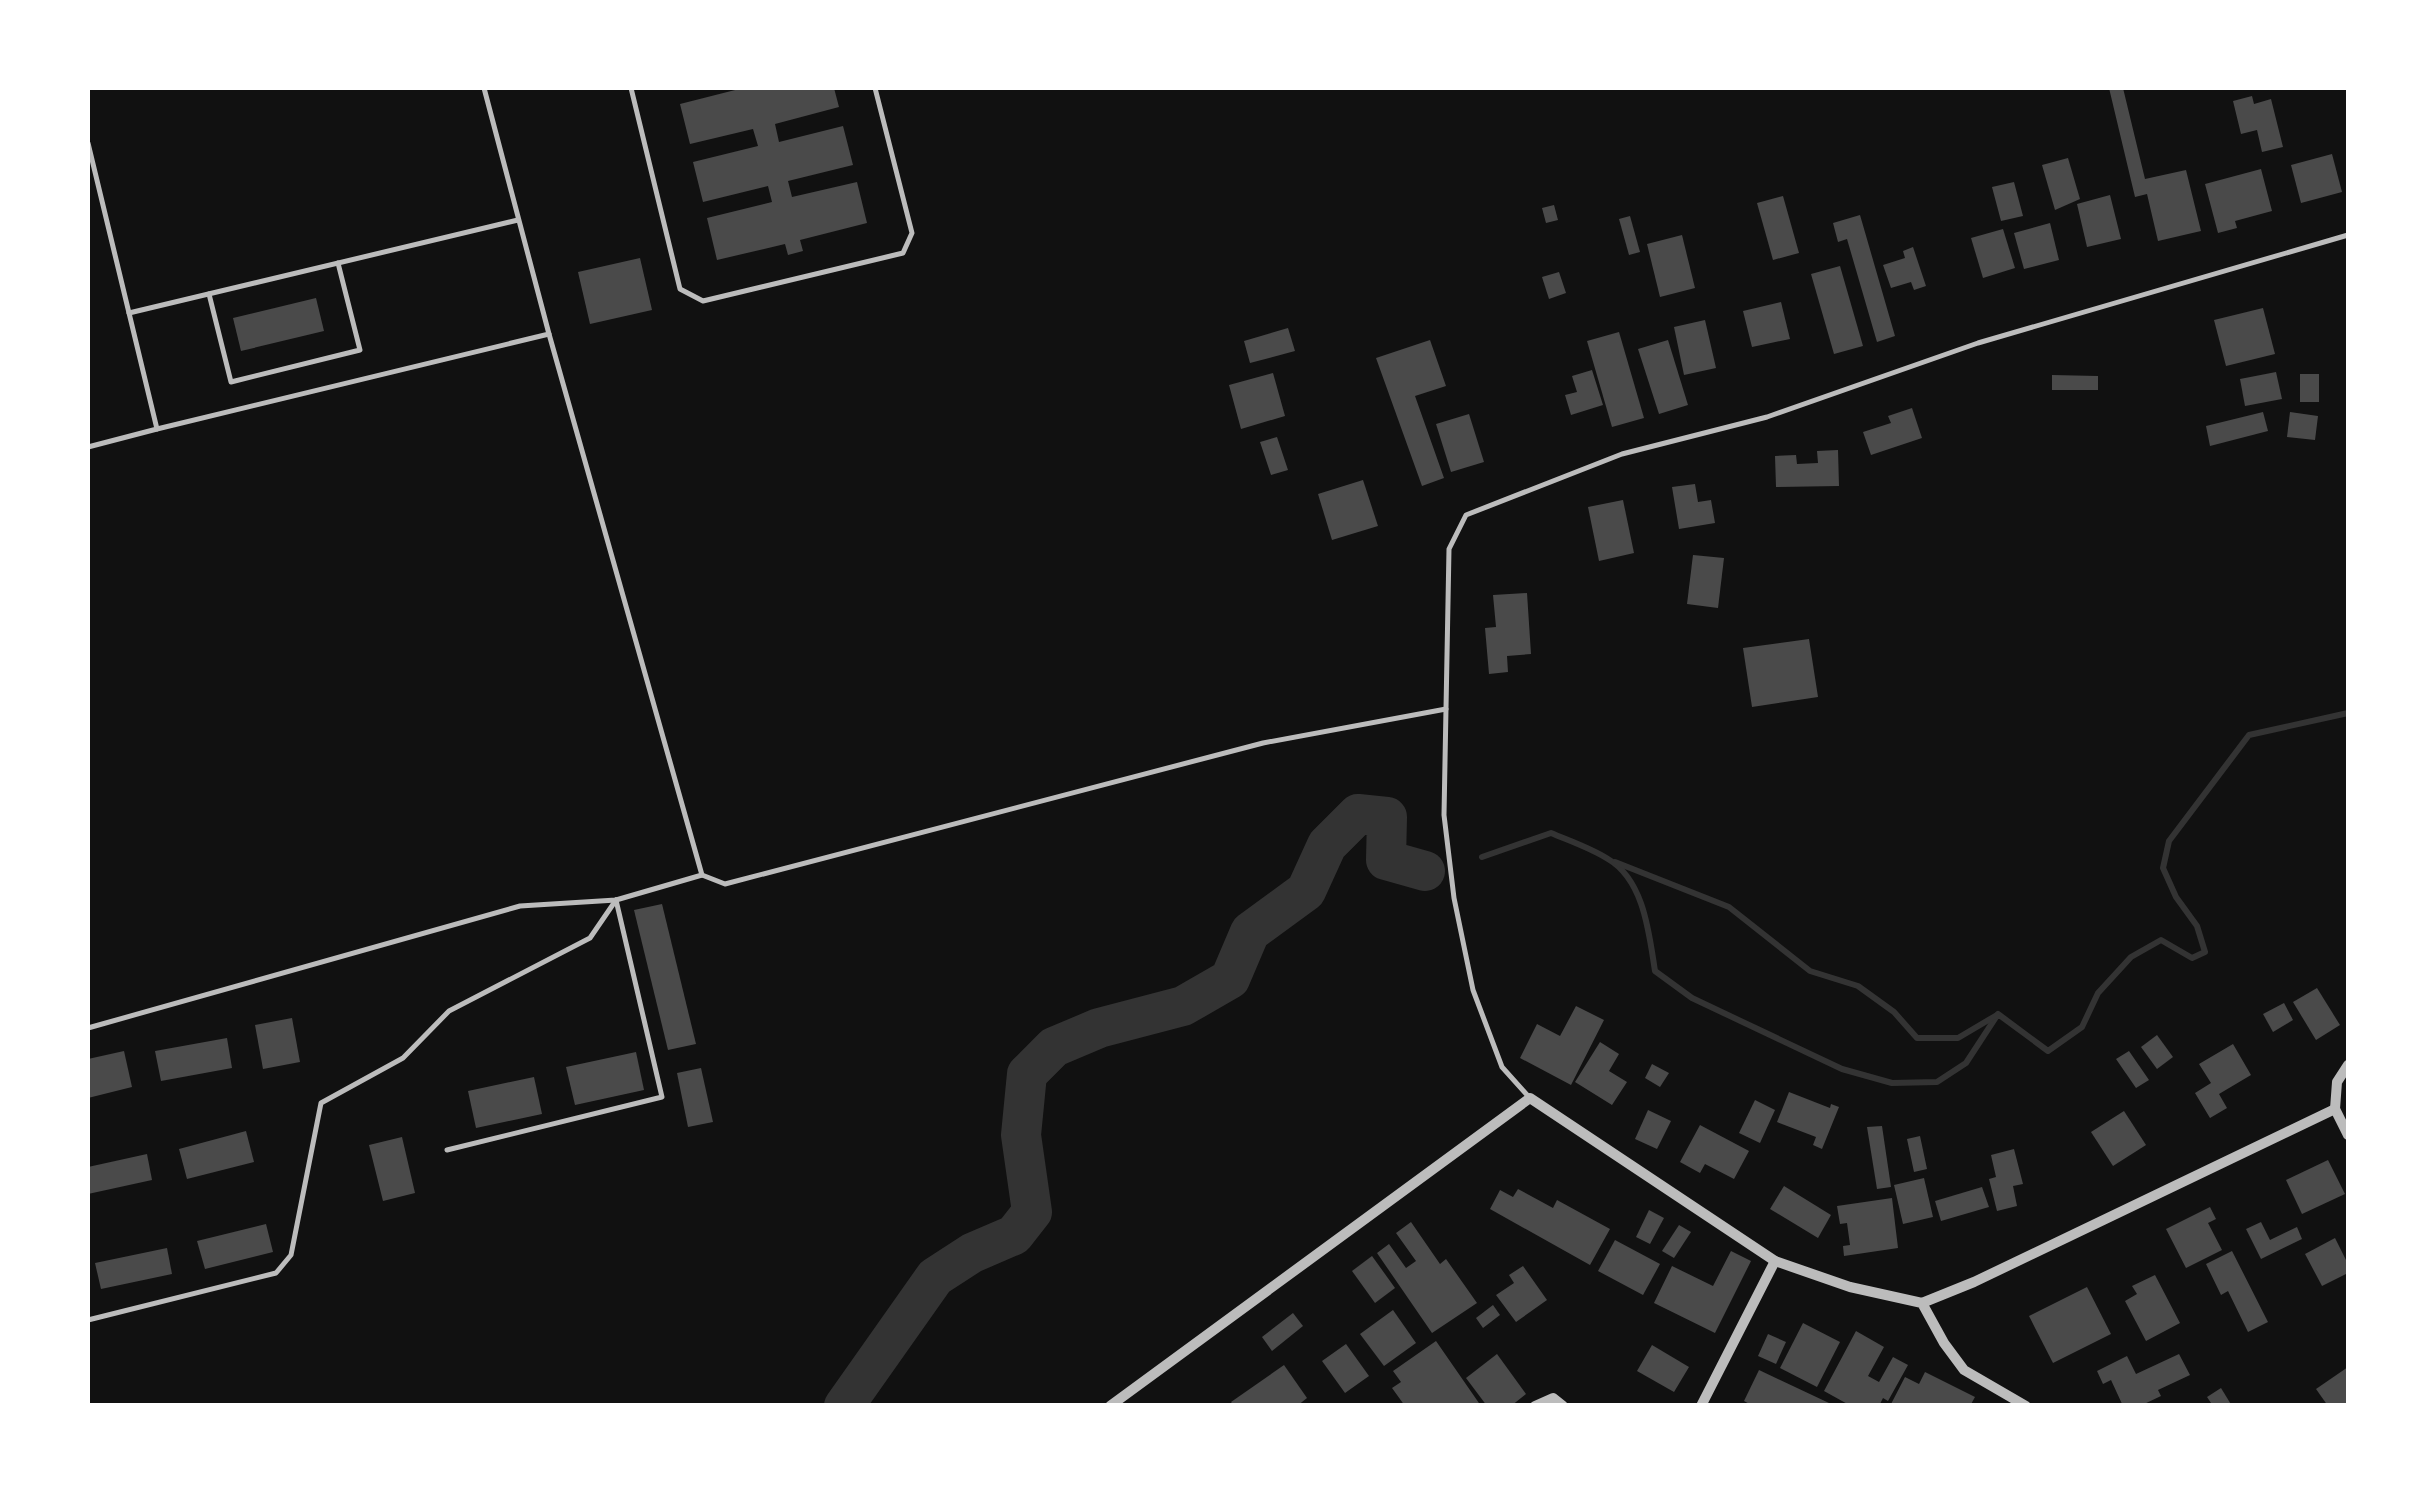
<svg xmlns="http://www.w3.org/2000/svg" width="2436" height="1493" font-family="Arial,sans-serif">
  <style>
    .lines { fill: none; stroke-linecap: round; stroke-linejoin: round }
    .stream { stroke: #333; stroke-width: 6 }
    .river { stroke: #333; stroke-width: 40 }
    .building { fill: #4a4a4a }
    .service { stroke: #bcbcbc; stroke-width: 5 }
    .minor { stroke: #bcbcbc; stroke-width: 10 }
  </style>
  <rect width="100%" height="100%" fill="#111"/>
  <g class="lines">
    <g class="stream">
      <path d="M1482,857l69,-24c19,8 40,15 57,26 36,21 41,74 47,112l37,27 150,71 50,14 45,-1 29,-19 32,-49 50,37 34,-24 16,-34 33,-36 30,-17 31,18 13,-6 -8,-26 -21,-29 -13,-29 6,-27 80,-106 99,-22"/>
      <polyline points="1615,862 1729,907 1810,971 1858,986 1894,1012 1917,1038 1958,1038 1997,1015"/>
    </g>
    <polyline class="river" points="844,1406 935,1277 972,1253 1014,1235 1032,1212 1021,1135 1027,1074 1054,1047 1099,1028 1183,1006 1230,979 1250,932 1306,891 1327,845 1358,814 1387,817 1386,860 1425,871"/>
  </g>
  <g class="building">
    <polygon points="743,88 834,88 839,107 775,124 779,142 843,126 853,165 788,181 792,197 857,182 867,223 800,240 803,251 788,255 785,244 717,260 707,218 772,202 768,186 703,202 693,162 758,146 753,129 690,144 680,104"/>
    <polygon points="2109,88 2123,88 2145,179 2186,170 2201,231 2158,241 2147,194 2135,197"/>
    <polygon points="2252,96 2254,104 2271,99 2283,147 2262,152 2257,130 2241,134 2233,101"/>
    <polygon points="2332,154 2342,192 2301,203 2291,165"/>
    <polygon points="2068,158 2080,199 2055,210 2042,165"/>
    <polygon points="2261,169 2272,211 2235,221 2237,228 2218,233 2205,184"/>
    <polygon points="2014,182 2023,216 2001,221 1992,187"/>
    <polygon points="2110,195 2121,239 2087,247 2077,204"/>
    <polygon points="1783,196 1799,253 1773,260 1757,203"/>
    <polygon points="1554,205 1558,220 1546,223 1542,208"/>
    <polygon points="1860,215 1895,336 1877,342 1847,239 1838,242 1833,223"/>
    <polygon points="1630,216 1640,252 1629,255 1619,219"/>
    <polygon points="2050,223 2059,260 2024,269 2014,233"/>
    <polygon points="2003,229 2015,268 1983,278 1971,238"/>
    <polygon points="1682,235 1695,288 1660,297 1647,244"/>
    <polygon points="1913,247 1926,286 1914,290 1911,282 1891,288 1883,265 1905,258 1903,251"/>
    <polygon points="640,258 652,310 590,324 578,272"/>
    <polygon points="1840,266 1863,346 1834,354 1811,274"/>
    <polygon points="1559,272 1566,293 1549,299 1542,277"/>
    <polygon points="316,298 324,331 241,351 233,318"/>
    <polygon points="1781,302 1790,339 1752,347 1743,311"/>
    <polygon points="2263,308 2275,354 2226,366 2214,320"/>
    <polygon points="1705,320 1716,368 1684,375 1674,327"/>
    <polygon points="1288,328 1295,351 1250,363 1244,341"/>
    <polygon points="1619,332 1644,418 1612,427 1587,341"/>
    <polygon points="1430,340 1446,386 1415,396 1444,478 1422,486 1376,358"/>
    <polygon points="1668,340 1688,405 1659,414 1638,349"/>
    <polygon points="1592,370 1603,405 1571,415 1565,395 1577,392 1572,376"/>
    <polygon points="2276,372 2282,399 2245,406 2240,379"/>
    <polygon points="1273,373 1285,416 1241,429 1229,385"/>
    <rect x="2300" y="374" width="19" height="28"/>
    <polygon points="2052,375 2098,376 2098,390 2052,390"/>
    <polygon points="1912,408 1922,438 1871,455 1863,432 1891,423 1888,416"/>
    <polygon points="2263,412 2268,431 2210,446 2206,426"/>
    <polygon points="2290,412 2318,416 2315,440 2287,437"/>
    <polygon points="1469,414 1484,462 1451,472 1436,424"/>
    <polygon points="1277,437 1288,470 1271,475 1260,442"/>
    <polygon points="1838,450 1839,486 1776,487 1775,456 1796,455 1797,464 1818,463 1817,451"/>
    <polygon points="1363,480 1378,526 1332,540 1318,494"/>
    <polygon points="1695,484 1698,502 1711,500 1715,523 1679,529 1672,487"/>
    <polygon points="1623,500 1634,553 1599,561 1588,507"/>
    <polygon points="1693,555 1724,558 1718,608 1687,604"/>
    <polygon points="1527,593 1531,654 1507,656 1508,672 1489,674 1485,628 1496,627 1493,595"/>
    <polygon points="1809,639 1818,697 1752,707 1743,648"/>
    <polygon points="662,904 696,1044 668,1050 634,910"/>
    <polygon points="2317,988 2340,1025 2316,1040 2293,1002"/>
    <polygon points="2284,1003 2293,1020 2273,1032 2263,1014"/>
    <polygon points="1576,1006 1604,1020 1571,1085 1520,1058 1537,1024 1560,1036"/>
    <polygon points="292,1018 300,1062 263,1069 255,1025"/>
    <polygon points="2157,1035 2173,1057 2157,1069 2141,1047"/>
    <polygon points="227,1038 232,1068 161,1081 155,1051"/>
    <polygon points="1600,1042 1619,1054 1609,1071 1627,1082 1612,1105 1575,1082"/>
    <polygon points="2233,1044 2251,1075 2219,1094 2227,1108 2210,1118 2195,1093 2211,1083 2199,1064"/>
    <polygon points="124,1051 132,1087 88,1098 88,1059"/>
    <polygon points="2129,1051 2149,1080 2136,1088 2116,1059"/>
    <polygon points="636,1052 644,1090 575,1105 566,1067"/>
    <polygon points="1652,1064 1669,1073 1660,1087 1645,1078"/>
    <polygon points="701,1068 713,1122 688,1127 677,1073"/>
    <polygon points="534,1077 542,1114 476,1128 468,1091"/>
    <polygon points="1789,1092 1830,1108 1831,1104 1839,1107 1822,1149 1813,1145 1816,1137 1777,1122"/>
    <polygon points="1755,1100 1775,1110 1760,1143 1739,1133"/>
    <polygon points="1648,1110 1671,1121 1657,1149 1635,1139"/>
    <polygon points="2124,1111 2146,1145 2113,1166 2091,1132"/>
    <polygon points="1700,1125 1749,1151 1734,1179 1705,1164 1700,1173 1680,1162"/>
    <polygon points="1882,1126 1891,1187 1877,1189 1867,1127"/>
    <polygon points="246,1131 254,1162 187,1179 179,1149"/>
    <polygon points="1920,1136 1927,1169 1914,1172 1907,1139"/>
    <polygon points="402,1137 415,1193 383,1201 369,1145"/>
    <polygon points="2014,1149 2023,1184 2013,1186 2017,1206 1997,1211 1989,1179 1996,1177 1991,1155"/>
    <polygon points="147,1154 152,1180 88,1194 88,1167"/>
    <polygon points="2328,1160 2345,1194 2302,1214 2286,1180"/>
    <polygon points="1924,1178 1933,1217 1903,1224 1894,1185"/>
    <polygon points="1784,1186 1831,1215 1818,1238 1770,1209"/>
    <polygon points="1982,1187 1989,1207 1941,1221 1935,1201"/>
    <polygon points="1518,1189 1553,1208 1557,1200 1610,1229 1590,1265 1490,1209 1500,1190 1513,1197"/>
    <polygon points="1892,1198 1898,1248 1844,1256 1843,1246 1850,1245 1847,1223 1840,1224 1837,1206"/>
    <polygon points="2210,1207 2216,1219 2208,1223 2222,1250 2186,1268 2166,1229"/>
    <polygon points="1649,1210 1664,1218 1650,1244 1636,1237"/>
    <polygon points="1411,1222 1440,1264 1446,1259 1477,1303 1432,1333 1377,1253 1389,1244 1406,1268 1416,1261 1396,1233"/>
    <polygon points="2261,1222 2270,1240 2297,1227 2302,1239 2261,1259 2246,1229"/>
    <polygon points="266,1224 273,1252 205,1269 197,1241"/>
    <polygon points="1679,1225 1691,1232 1674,1258 1662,1251"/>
    <polygon points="2335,1238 2348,1264 2348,1273 2322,1286 2305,1254"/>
    <polygon points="1615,1240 1660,1264 1643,1295 1598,1271"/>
    <polygon points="167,1248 172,1274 101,1289 95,1263"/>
    <polygon points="1731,1251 1751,1261 1715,1333 1654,1303 1672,1266 1713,1286"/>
    <polygon points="2232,1251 2268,1322 2248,1332 2228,1291 2221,1295 2206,1264"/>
    <polygon points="1372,1256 1395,1288 1375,1303 1352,1271"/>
    <polygon points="1523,1266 1547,1300 1516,1322 1496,1295 1514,1283 1509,1275"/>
    <polygon points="2155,1275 2180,1323 2146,1341 2125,1301 2137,1294 2132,1286"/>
    <polygon points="2087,1287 2111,1334 2053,1363 2029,1316"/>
    <polygon points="1493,1305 1500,1315 1483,1328 1476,1318"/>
    <polygon points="1393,1310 1416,1343 1384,1366 1360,1334"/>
    <polygon points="1293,1313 1303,1326 1272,1351 1262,1337"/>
    <polygon points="1803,1323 1840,1342 1817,1387 1780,1368"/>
    <polygon points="1856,1331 1884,1347 1868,1376 1879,1382 1893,1357 1908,1365 1888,1401 1883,1398 1879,1406 1851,1406 1824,1391"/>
    <polygon points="1768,1334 1786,1342 1776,1364 1758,1356"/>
    <polygon points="1436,1341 1481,1406 1405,1406 1392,1388 1401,1382 1393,1371"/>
    <polygon points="1346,1344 1369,1376 1345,1393 1322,1361"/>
    <polygon points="1652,1345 1689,1367 1674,1392 1637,1371"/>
    <polygon points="1497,1354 1526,1394 1511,1406 1487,1406 1466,1378"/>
    <polygon points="2179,1354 2190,1375 2158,1390 2161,1396 2140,1406 2123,1406 2111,1380 2103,1384 2097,1371 2127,1356 2136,1374"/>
    <polygon points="1284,1365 1307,1398 1297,1406 1234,1406 1231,1402"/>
    <polygon points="2348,1367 2348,1406 2328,1406 2316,1389"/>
    <polygon points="1759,1370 1829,1403 1828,1406 1753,1406 1744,1401"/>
    <polygon points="1925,1372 1975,1397 1970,1406 1890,1406 1905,1377 1919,1384"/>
    <polygon points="2221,1388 2232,1406 2213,1406 2207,1397"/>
  </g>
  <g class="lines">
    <g class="service">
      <polyline points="631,88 680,289 703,301 903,253 912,233 875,88"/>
      <polyline points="88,143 157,429 88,447"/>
      <polyline points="209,294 231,382 360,350 338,263"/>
      <polyline points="129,313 518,220"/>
      <polyline points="549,334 702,875 725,884 1263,743 1446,709"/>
      <polyline points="157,429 549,334 484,88"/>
      <polyline points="88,1028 520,906 616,900 702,875"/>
      <polyline points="1528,1096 1502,1067 1473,990 1454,898 1444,815 1449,549 1466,515 1622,454 1767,417 1978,343 2348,235"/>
      <polyline points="447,1150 662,1097 616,900"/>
      <polyline points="88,1320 276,1273 291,1255 321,1103 403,1058 449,1011 590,938 616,900"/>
    </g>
    <g class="minor">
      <polyline points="2335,1109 2337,1082 2348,1065"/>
      <polyline points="2335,1109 2348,1135"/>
      <polyline points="1922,1303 1974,1282 2335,1109"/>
      <polyline points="1110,1406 1530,1098 1775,1261 1850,1287 1922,1303 1944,1343 1964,1370 2026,1406"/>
      <polyline points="1535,1406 1553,1398 1563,1406"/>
      <polyline points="1701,1406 1775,1261"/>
    </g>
  </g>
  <rect width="2436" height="1493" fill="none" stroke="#ffffff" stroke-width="180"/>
</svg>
